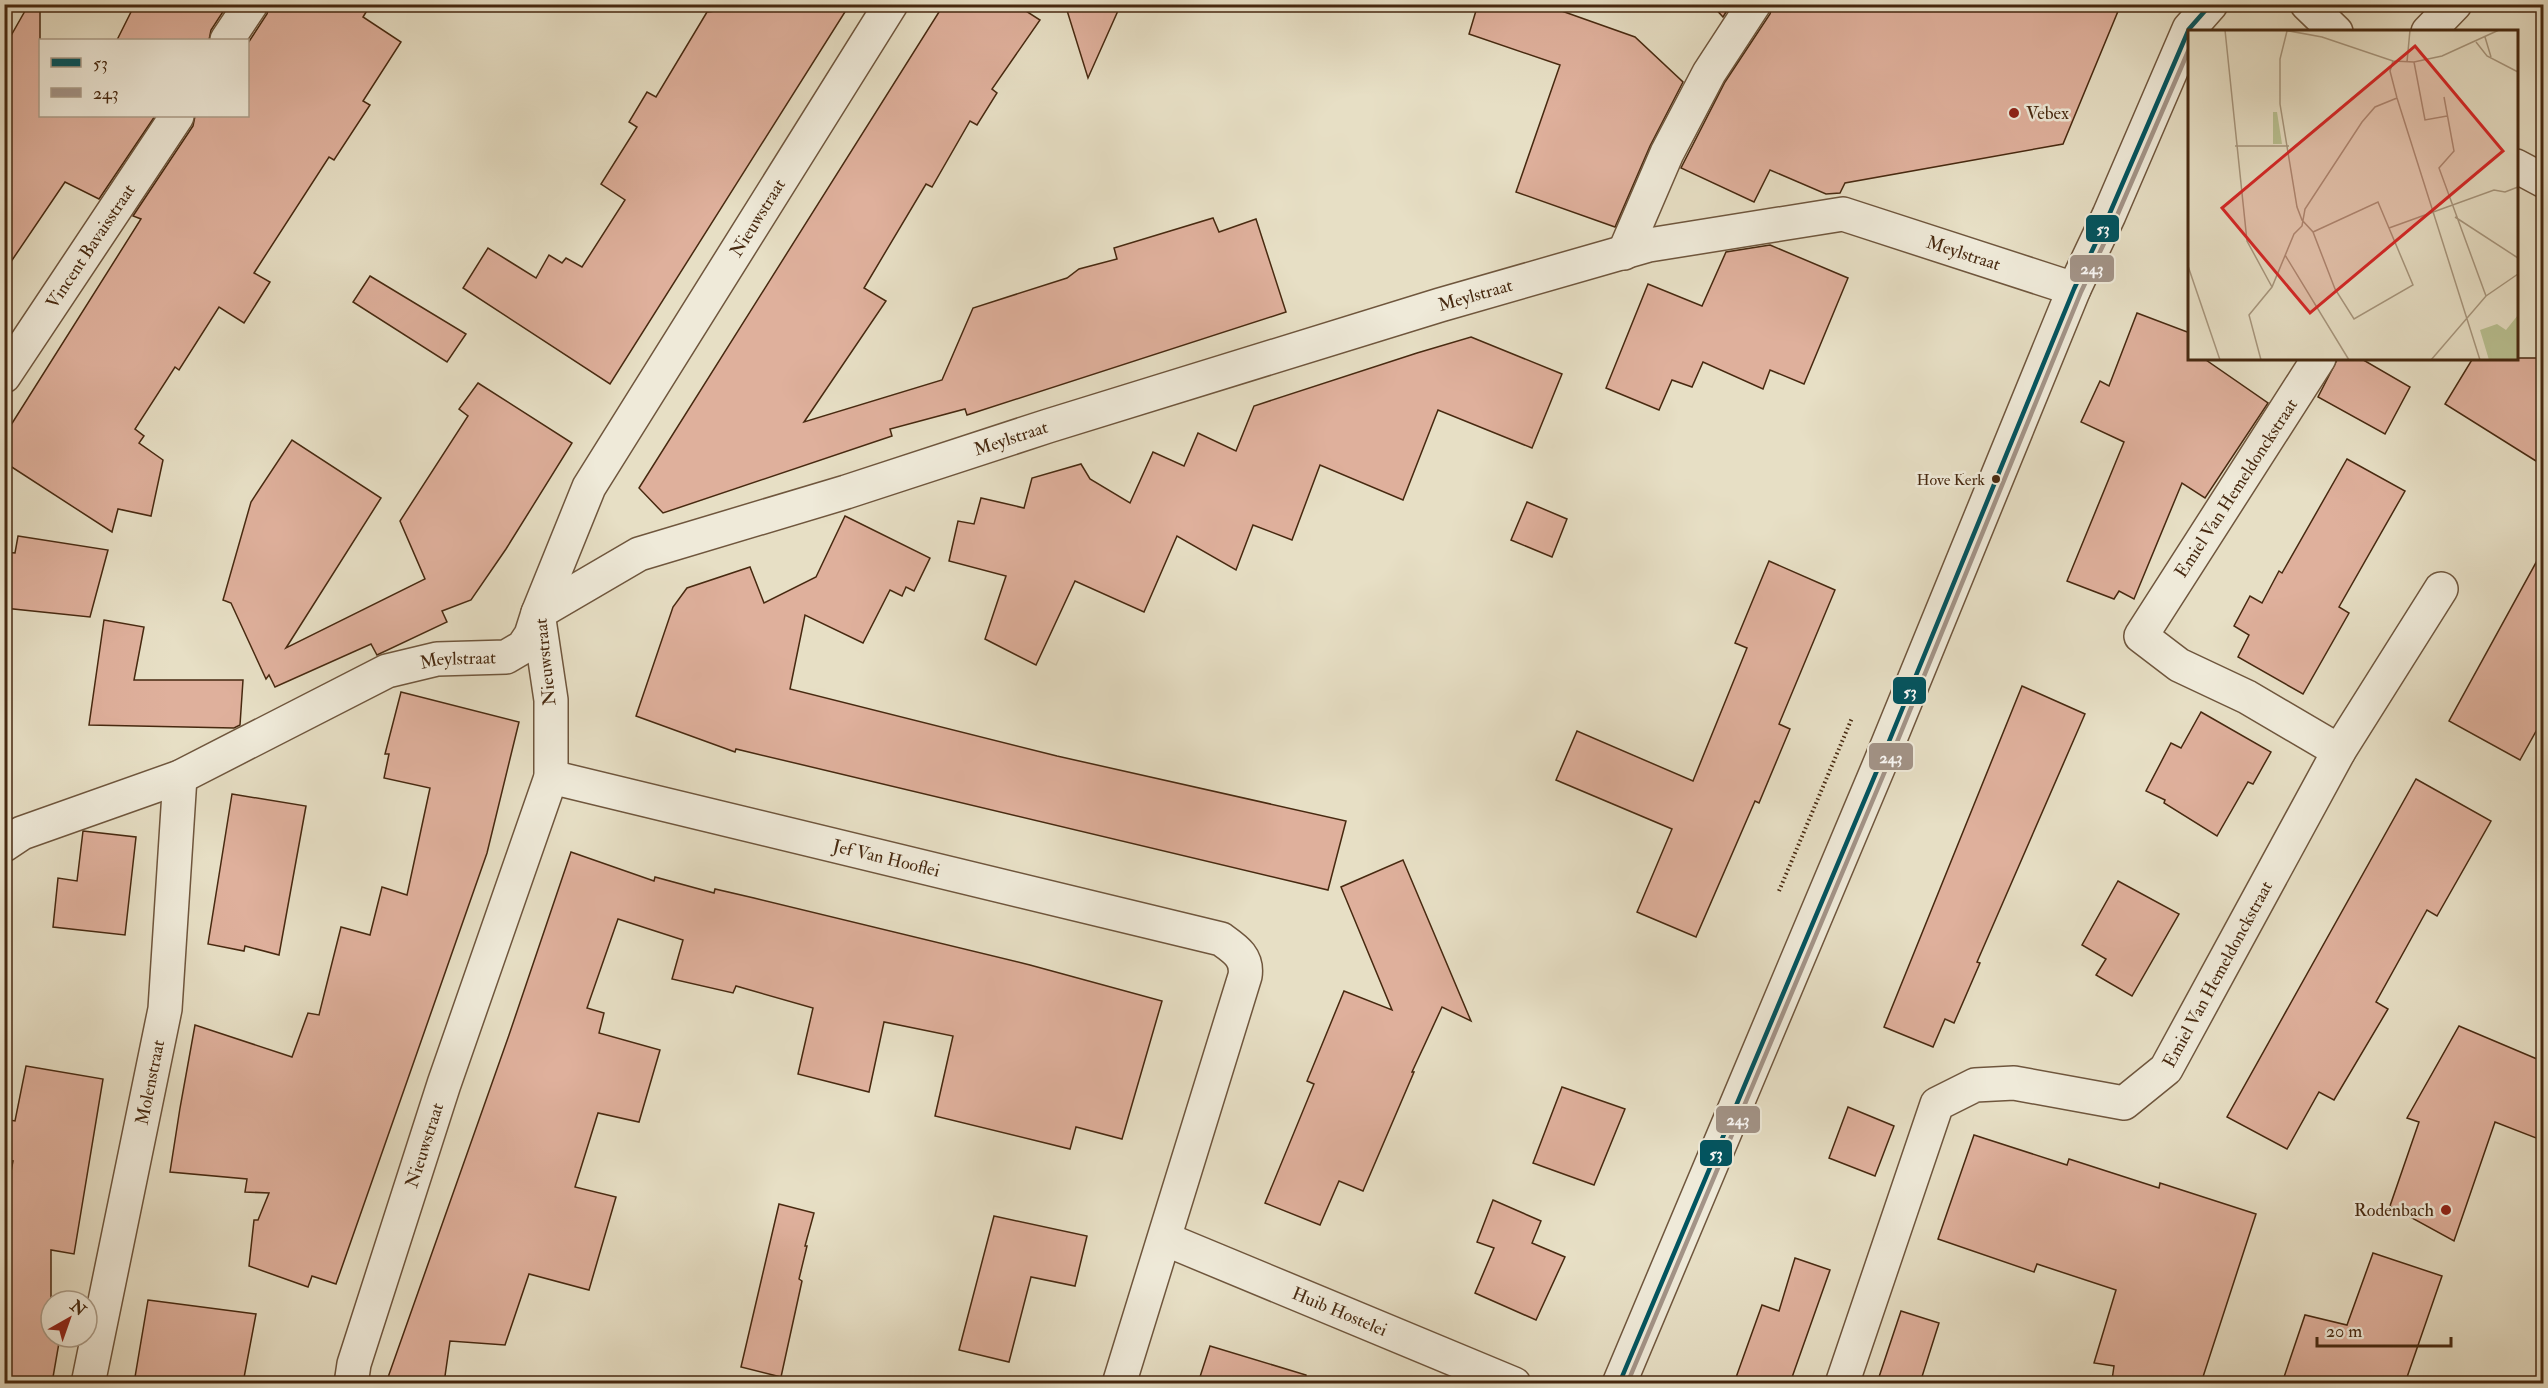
<svg xmlns="http://www.w3.org/2000/svg" width="2548" height="1388" font-family="'IM FELL Double Pica',serif">
  <style>
    .building { fill: #dfb09c; stroke: #472910; stroke-width: 1.5 }
    .lines { fill: none; stroke-linecap: round; stroke-linejoin: round }
    .minor-casing { stroke: #6f563d; stroke-width: 36 }
    .path { stroke: #472910; stroke-width: 4; stroke-dasharray: 1.5 3; stroke-linecap: butt }
    .minor { stroke: #efead9; stroke-width: 33 }
    .bus-1-casing { stroke: #efead9; stroke-width: 9 }
    .bus-2-casing { stroke: #efead9; stroke-width: 9 }
    .bus-1 { stroke: #005460; stroke-width: 4.5 }
    .bus-2 { stroke: #a39488; stroke-width: 4.5 }
    .poi-dot { fill: #8f2418; stroke: #efead9; stroke-width: 2 }
    .bus-dot { fill: #472910; stroke: #efead9; stroke-width: 2 }
    .labels { text-anchor: middle; stroke-width: 5; stroke-linejoin: round; paint-order: stroke }
    .bus-label { font-size: 16px; fill: #472910; stroke: #efead9; text-anchor: end }
    .poi-label { font-size: 18px; fill: #472910; stroke: #efead9; text-anchor: start }
    .street-label { font-size: 18px; fill: #472910; stroke: #efead9 }
    .inset-road { fill: none; stroke: #a7967d; stroke-width: 1.5 }
    .view { fill: #d62828; fill-opacity: 0.15; stroke: #d62828; stroke-width: 3 }
    .inset-edge { fill: none; stroke: #472910; stroke-width: 3 }
    .line-badge { stroke: #efead9; stroke-width: 2 }
    .badge-label { font-size: 16px; text-anchor: middle; font-weight: bold; fill: #fff }
  </style>
  <rect width="100%" height="100%" fill="#e7dfc5"/>
  <filter id="stains"><feTurbulence type="fractalNoise" baseFrequency=".00333" numOctaves="4"/><feColorMatrix values="0 0 0 0 .2 0 0 0 0 .09 0 0 0 0 .02 0 0 0 .5 -.17"/></filter>
  <radialGradient id="worn" r=".72"><stop offset=".6" stop-color="#630" stop-opacity="0"/><stop offset="1" stop-color="#630" stop-opacity=".3"/></radialGradient>
  <g class="building">
    <polygon points="29,4 40,4 40,116 155,116 99,199 65,182 4,272 4,48"/>
    <polygon points="135,4 228,4 211,30 209,40 117,40"/>
    <polygon points="270,4 371,4 363,17 401,42 363,101 370,105 334,160 329,157 254,273 270,282 244,323 219,307 179,370 175,367 135,429 144,436 139,443 163,460 151,516 118,509 112,532 4,462 4,436 141,219 133,216 193,126 195,116 248,116 248,43 267,14"/>
    <polygon points="741,4 850,4 610,384 463,288 488,248 536,278 549,255 562,263 566,258 582,267 625,200 601,184 637,127 629,122 647,92 656,97 707,12 739,8"/>
    <polygon points="944,4 1015,4 1040,20 992,89 997,93 977,125 970,121 932,187 926,184 864,288 886,301 804,422 942,380 973,308 1067,278 1079,269 1117,259 1114,248 1213,218 1219,232 1256,219 1286,312 967,415 965,409 890,429 892,436 663,513 639,488"/>
    <polygon points="1065,4 1121,4 1088,78"/>
    <polygon points="1478,4 1542,4 1635,37 1683,82 1650,146 1615,227 1516,192 1560,65 1469,34"/>
    <polygon points="1711,4 1731,4 1723,17"/>
    <polygon points="1773,4 2121,4 2063,144 1845,183 1840,193 1826,194 1770,170 1754,202 1681,168 1725,82 1770,14"/>
    <polygon points="1770,245 1848,278 1804,384 1770,370 1763,389 1703,362 1692,387 1672,380 1659,410 1606,388 1648,284 1702,306 1726,252"/>
    <polygon points="370,276 466,334 447,362 353,302"/>
    <polygon points="2137,313 2190,333 2190,358 2203,358 2268,403 2205,498 2182,483 2134,599 2119,591 2114,599 2067,581 2124,442 2081,422 2100,381 2109,386"/>
    <polygon points="1471,337 1562,374 1532,448 1438,410 1403,500 1320,465 1292,540 1253,525 1236,570 1177,536 1144,612 1075,581 1036,665 985,639 1006,576 949,561 958,521 974,524 981,498 1024,508 1032,478 1081,464 1090,479 1130,503 1153,452 1184,466 1198,433 1236,451 1254,406 1417,353"/>
    <polygon points="2338,358 2360,358 2410,387 2385,434 2318,397"/>
    <polygon points="2473,358 2544,358 2544,466 2445,404"/>
    <polygon points="478,383 572,443 506,549 471,600 442,611 447,622 377,655 371,644 275,687 269,675 266,679 231,603 223,600 251,502 292,440 381,498 286,648 425,579 400,521 468,416 459,409"/>
    <polygon points="2347,459 2405,491 2339,607 2349,613 2303,694 2238,657 2249,635 2234,626 2250,596 2262,603 2279,571 2282,573"/>
    <polygon points="1527,502 1567,519 1552,557 1511,540"/>
    <polygon points="845,516 930,558 914,591 906,587 902,596 890,590 863,643 805,615 790,689 1057,756 1346,821 1328,890 736,749 735,752 636,716 673,607 687,588 750,567 764,603 816,577"/>
    <polygon points="18,536 108,550 90,617 4,608 4,552 15,553"/>
    <polygon points="2544,548 2544,717 2520,760 2449,721"/>
    <polygon points="1769,561 1835,590 1779,724 1790,729 1759,803 1755,801 1696,937 1637,912 1672,829 1556,780 1577,731 1693,781 1747,648 1735,643"/>
    <polygon points="104,620 144,627 134,680 243,680 240,725 234,728 89,725"/>
    <polygon points="2022,686 2085,714 1977,962 1980,963 1954,1023 1945,1019 1933,1047 1884,1027"/>
    <polygon points="401,692 519,722 487,853 336,1284 312,1276 308,1287 249,1266 254,1220 258,1220 269,1193 245,1192 247,1179 170,1172 180,1108 195,1025 292,1057 308,1013 319,1015 341,927 370,935 382,887 407,895 430,788 384,778 389,754 385,754"/>
    <polygon points="2201,712 2271,752 2253,784 2248,782 2217,836 2164,803 2165,800 2146,791 2171,743 2181,748"/>
    <polygon points="2416,779 2491,821 2437,916 2427,910 2376,1002 2388,1009 2334,1100 2319,1092 2287,1149 2227,1117"/>
    <polygon points="232,794 306,806 279,955 245,946 244,951 208,944"/>
    <polygon points="83,831 136,837 125,935 53,927 58,878 77,881"/>
    <polygon points="571,852 654,881 655,877 714,893 715,889 754,898 1030,965 1162,1001 1122,1139 1076,1127 1070,1149 935,1116 953,1036 884,1022 869,1092 798,1074 813,1008 736,986 733,993 672,979 683,940 618,919 587,1008 604,1013 599,1033 660,1050 639,1122 598,1113 575,1187 616,1197 589,1290 529,1274 505,1345 450,1341 444,1383 386,1383 509,1035"/>
    <polygon points="1403,860 1471,1021 1442,1007 1412,1072 1414,1072 1363,1191 1339,1181 1320,1225 1265,1203 1314,1084 1307,1081 1344,991 1392,1010 1341,887"/>
    <polygon points="2118,881 2179,914 2132,996 2096,975 2106,959 2082,945"/>
    <polygon points="2459,1026 2544,1062 2544,1141 2495,1122 2454,1241 2390,1206 2419,1122 2407,1118"/>
    <polygon points="26,1066 103,1079 74,1254 51,1250 51,1337 60,1337 52,1383 4,1383 4,1209 13,1161 4,1160 4,1119 15,1121"/>
    <polygon points="1562,1087 1625,1109 1594,1185 1533,1163"/>
    <polygon points="1848,1107 1894,1126 1875,1176 1829,1158"/>
    <polygon points="1974,1135 2067,1165 2069,1159 2159,1188 2160,1183 2256,1214 2201,1383 2142,1383 2112,1380 2114,1366 2094,1363 2116,1290 2037,1264 2034,1272 1938,1239"/>
    <polygon points="1493,1200 1541,1221 1532,1243 1565,1257 1536,1320 1475,1293 1494,1248 1477,1242"/>
    <polygon points="779,1204 814,1213 805,1246 807,1246 799,1279 802,1281 781,1377 741,1367"/>
    <polygon points="994,1216 1087,1236 1075,1286 1031,1277 1009,1362 959,1350"/>
    <polygon points="2373,1253 2442,1276 2405,1383 2282,1383 2305,1315 2347,1325"/>
    <polygon points="1795,1258 1830,1270 1790,1383 1734,1383 1762,1305 1779,1311"/>
    <polygon points="148,1300 256,1314 243,1383 134,1383"/>
    <polygon points="1901,1311 1939,1323 1920,1383 1877,1383"/>
    <polygon points="1210,1346 1306,1375 1305,1383 1198,1383"/>
  </g>
  <g class="lines">
    <defs>
      <g id="minor">
        <polyline points="2307,4 2336,32"/>
        <polyline points="2428,32 2455,4"/>
        <polyline points="227,40 251,4"/>
        <polyline points="2516,166 2544,181"/>
        <polyline points="1624,253 1667,153 1709,73 1754,4"/>
        <polyline points="2319,358 2141,636 2179,665 2247,697 2339,751"/>
        <path id="s1" d="M4,376l173,-260"/>
        <path id="s2" d="M551,777l670,162c14,10 27,18 24,37l-126,408"/>
        <path id="s3" d="M4,845l18,-12 158,-56 207,-106 50,-12 69,-2 17,-10 8,-12 7,-22 101,-59 207,-62 202,-66 392,-121 209,-60 194,-31 231,75"/>
        <path id="s4" d="M1165,1239l349,145"/>
        <path id="s5" d="M88,1384l77,-375 15,-232"/>
        <path id="s6" d="M351,1384l3,-20 90,-280 107,-307v-77l-13,-87 51,-126 302,-483"/>
        <polyline points="1619,1384 1881,761 2074,289 2109,215 2189,29 2211,4"/>
        <path id="s7" d="M1842,1384l95,-280 38,-19 39,-2 110,20 42,-34 173,-318 102,-162"/>
      </g>
    </defs>
    <use href="#minor" class="minor-casing"/>
    <polyline class="path" points="1779,891 1852,718"/>
    <use href="#minor" class="minor"/>
    <defs>
      <polyline id="bus-1" points="1619,1384 1881,761 2074,289 2109,215 2189,29 2211,4"/>
      <polyline id="bus-2" points="1627,1384 1888,764 2081,292 2116,218 2190,47"/>
    </defs>
    <use href="#bus-1" class="bus-1-casing"/>
    <use href="#bus-2" class="bus-2-casing"/>
    <use href="#bus-1" class="bus-1"/>
    <use href="#bus-2" class="bus-2"/>
  </g>
  <g class="poi-dot">
    <circle cx="2014" cy="113" r="6"/>
    <circle cx="2446" cy="1210" r="6"/>
  </g>
  <circle class="bus-dot" cx="1996" cy="479" r="5"/>
  <g class="labels">
    <g class="bus-label">
      <text x="1985" y="485">Hove Kerk</text>
    </g>
    <g class="poi-label">
      <text x="2026" y="119">Vebex</text>
      <text x="2434" y="1216" text-anchor="end">Rodenbach</text>
    </g>
    <g class="street-label">
      <text dy="6" stroke="none"><textPath href="#s6" startOffset="1258">Nieuwstraat</textPath></text>
      <text dy="6" stroke="none"><textPath href="#s1" startOffset="156">Vincent Bavaisstraat</textPath></text>
      <text dy="6" stroke="none"><textPath href="#s3" startOffset="2096">Meylstraat</textPath></text>
      <text dy="6" stroke="none"><textPath href="#s3" startOffset="1592">Meylstraat</textPath></text>
      <text dy="6" stroke="none"><textPath href="#s3" startOffset="1106">Meylstraat</textPath></text>
      <text transform="translate(2236 488) rotate(-57)" y="6">Emiel Van Hemeldonckstraat</text>
      <text dy="6" stroke="none"><textPath href="#s3" startOffset="494">Meylstraat</textPath></text>
      <text transform="translate(545 662) rotate(-96)" y="6">Nieuwstraat</text>
      <text dy="6" stroke="none"><textPath href="#s2" startOffset="345">Jef Van Hooflei</textPath></text>
      <text dy="6" stroke="none"><textPath href="#s7" startOffset="651">Emiel Van Hemeldonckstraat</textPath></text>
      <text dy="6" stroke="none"><textPath href="#s5" startOffset="308">Molenstraat</textPath></text>
      <text dy="6" stroke="none"><textPath href="#s6" startOffset="250">Nieuwstraat</textPath></text>
      <text dy="6" stroke="none"><textPath href="#s4" startOffset="189">Huib Hostelei</textPath></text>
    </g>
  </g>
  <g transform="translate(2188 30)">
    <rect width="330" height="330" fill="#e7dfc5"/>
    <path d="M85,82h4l5,32h-9zM330,285v45h-29l-9,-30 17,-6 9,6z" fill="#b9c192"/>
    <path class="inset-road" d="M37,0l22,211 25,46M96,0l38,7 71,24 21,1 28,-6 57,-26M99,1l-7,28v45l17,103 5,13 11,12 22,57 19,30 59,-34 -35,-83 -65,30M297,7l6,20M288,12l11,14 31,16M205,31l-3,10 7,27 83,262M219,32l3,-32M226,32l11,58 22,-4M256,67l10,54 -15,17 47,128M47,116h54M267,187l63,41M201,198l105,-38 11,2 13,-5M97,225l64,105M0,236l32,94M73,330l-12,-45 23,-28 22,-53 8,-8 3,-17 57,-87 13,-15 22,-9M243,330l55,-64 32,-22"/>
    <path class="view" d="M227,16l88,105 -193,162 -88,-105z"/>
    <rect width="330" height="330" class="inset-edge"/>
  </g>
  <g class="line-badge">
    <rect x="2085" y="214" width="35" height="29" rx="6" fill="#005460"/>
    <rect x="2069" y="254" width="46" height="29" rx="6" fill="#a39488"/>
    <rect x="1892" y="676" width="35" height="29" rx="6" fill="#005460"/>
    <rect x="1868" y="742" width="46" height="29" rx="6" fill="#a39488"/>
    <rect x="1715" y="1105" width="46" height="29" rx="6" fill="#a39488"/>
    <rect x="1699" y="1139" width="34" height="28" rx="6" fill="#005460"/>
  </g>
  <g class="badge-label">
    <text x="2103" y="234">53</text>
    <text x="2092" y="274">243</text>
    <text x="1910" y="697">53</text>
    <text x="1891" y="763">243</text>
    <text x="1738" y="1125">243</text>
    <text x="1716" y="1159">53</text>
  </g>
  <rect width="2548" height="1388" fill="none" stroke="#e7dfc5" stroke-width="24"/>
  <rect x="6" y="6" width="2536" height="1376" fill="none" stroke="#472910" stroke-width="3"/>
  <rect x="12" y="12" width="2524" height="1364" fill="none" stroke="#472910" stroke-width="1.5"/>
  <rect x="39" y="39" width="210" height="78" fill="#efead9" stroke="#ac9d89" stroke-width="1.5"/>
  <rect x="51" y="58" width="30" height="9" fill="#005460" stroke="#ac9d89" stroke-width="1.5"/>
  <text x="93" y="69" font-size="18" fill="#472910">53</text>
  <rect x="51" y="88" width="30" height="9" fill="#a39488" stroke="#ac9d89" stroke-width="1.5"/>
  <text x="93" y="99" font-size="18" fill="#472910">243</text>
  <g transform="translate(69 1319) rotate(40)"><circle r="28" fill="#efead9" stroke="#ac9d89" stroke-width="1.5"/>
  <path d="M0-4.5L10 22L0 15L-10 22Z" fill="#8f2418"/>
  <text y="-9" font-size="16" font-weight="bold" text-anchor="middle" fill="#472910">N</text>
  </g>
  <path d="M2317 1337v9h134v-9" fill="none" stroke="#472910" stroke-width="3"/>
  <text x="2326" y="1337" font-size="18" fill="#472910" stroke="#efead9" stroke-width="4.5" paint-order="stroke">20 m</text>
  <rect width="100%" height="100%" filter="url(#stains)"/>
  <rect width="100%" height="100%" fill="url(#worn)"/>
</svg>
